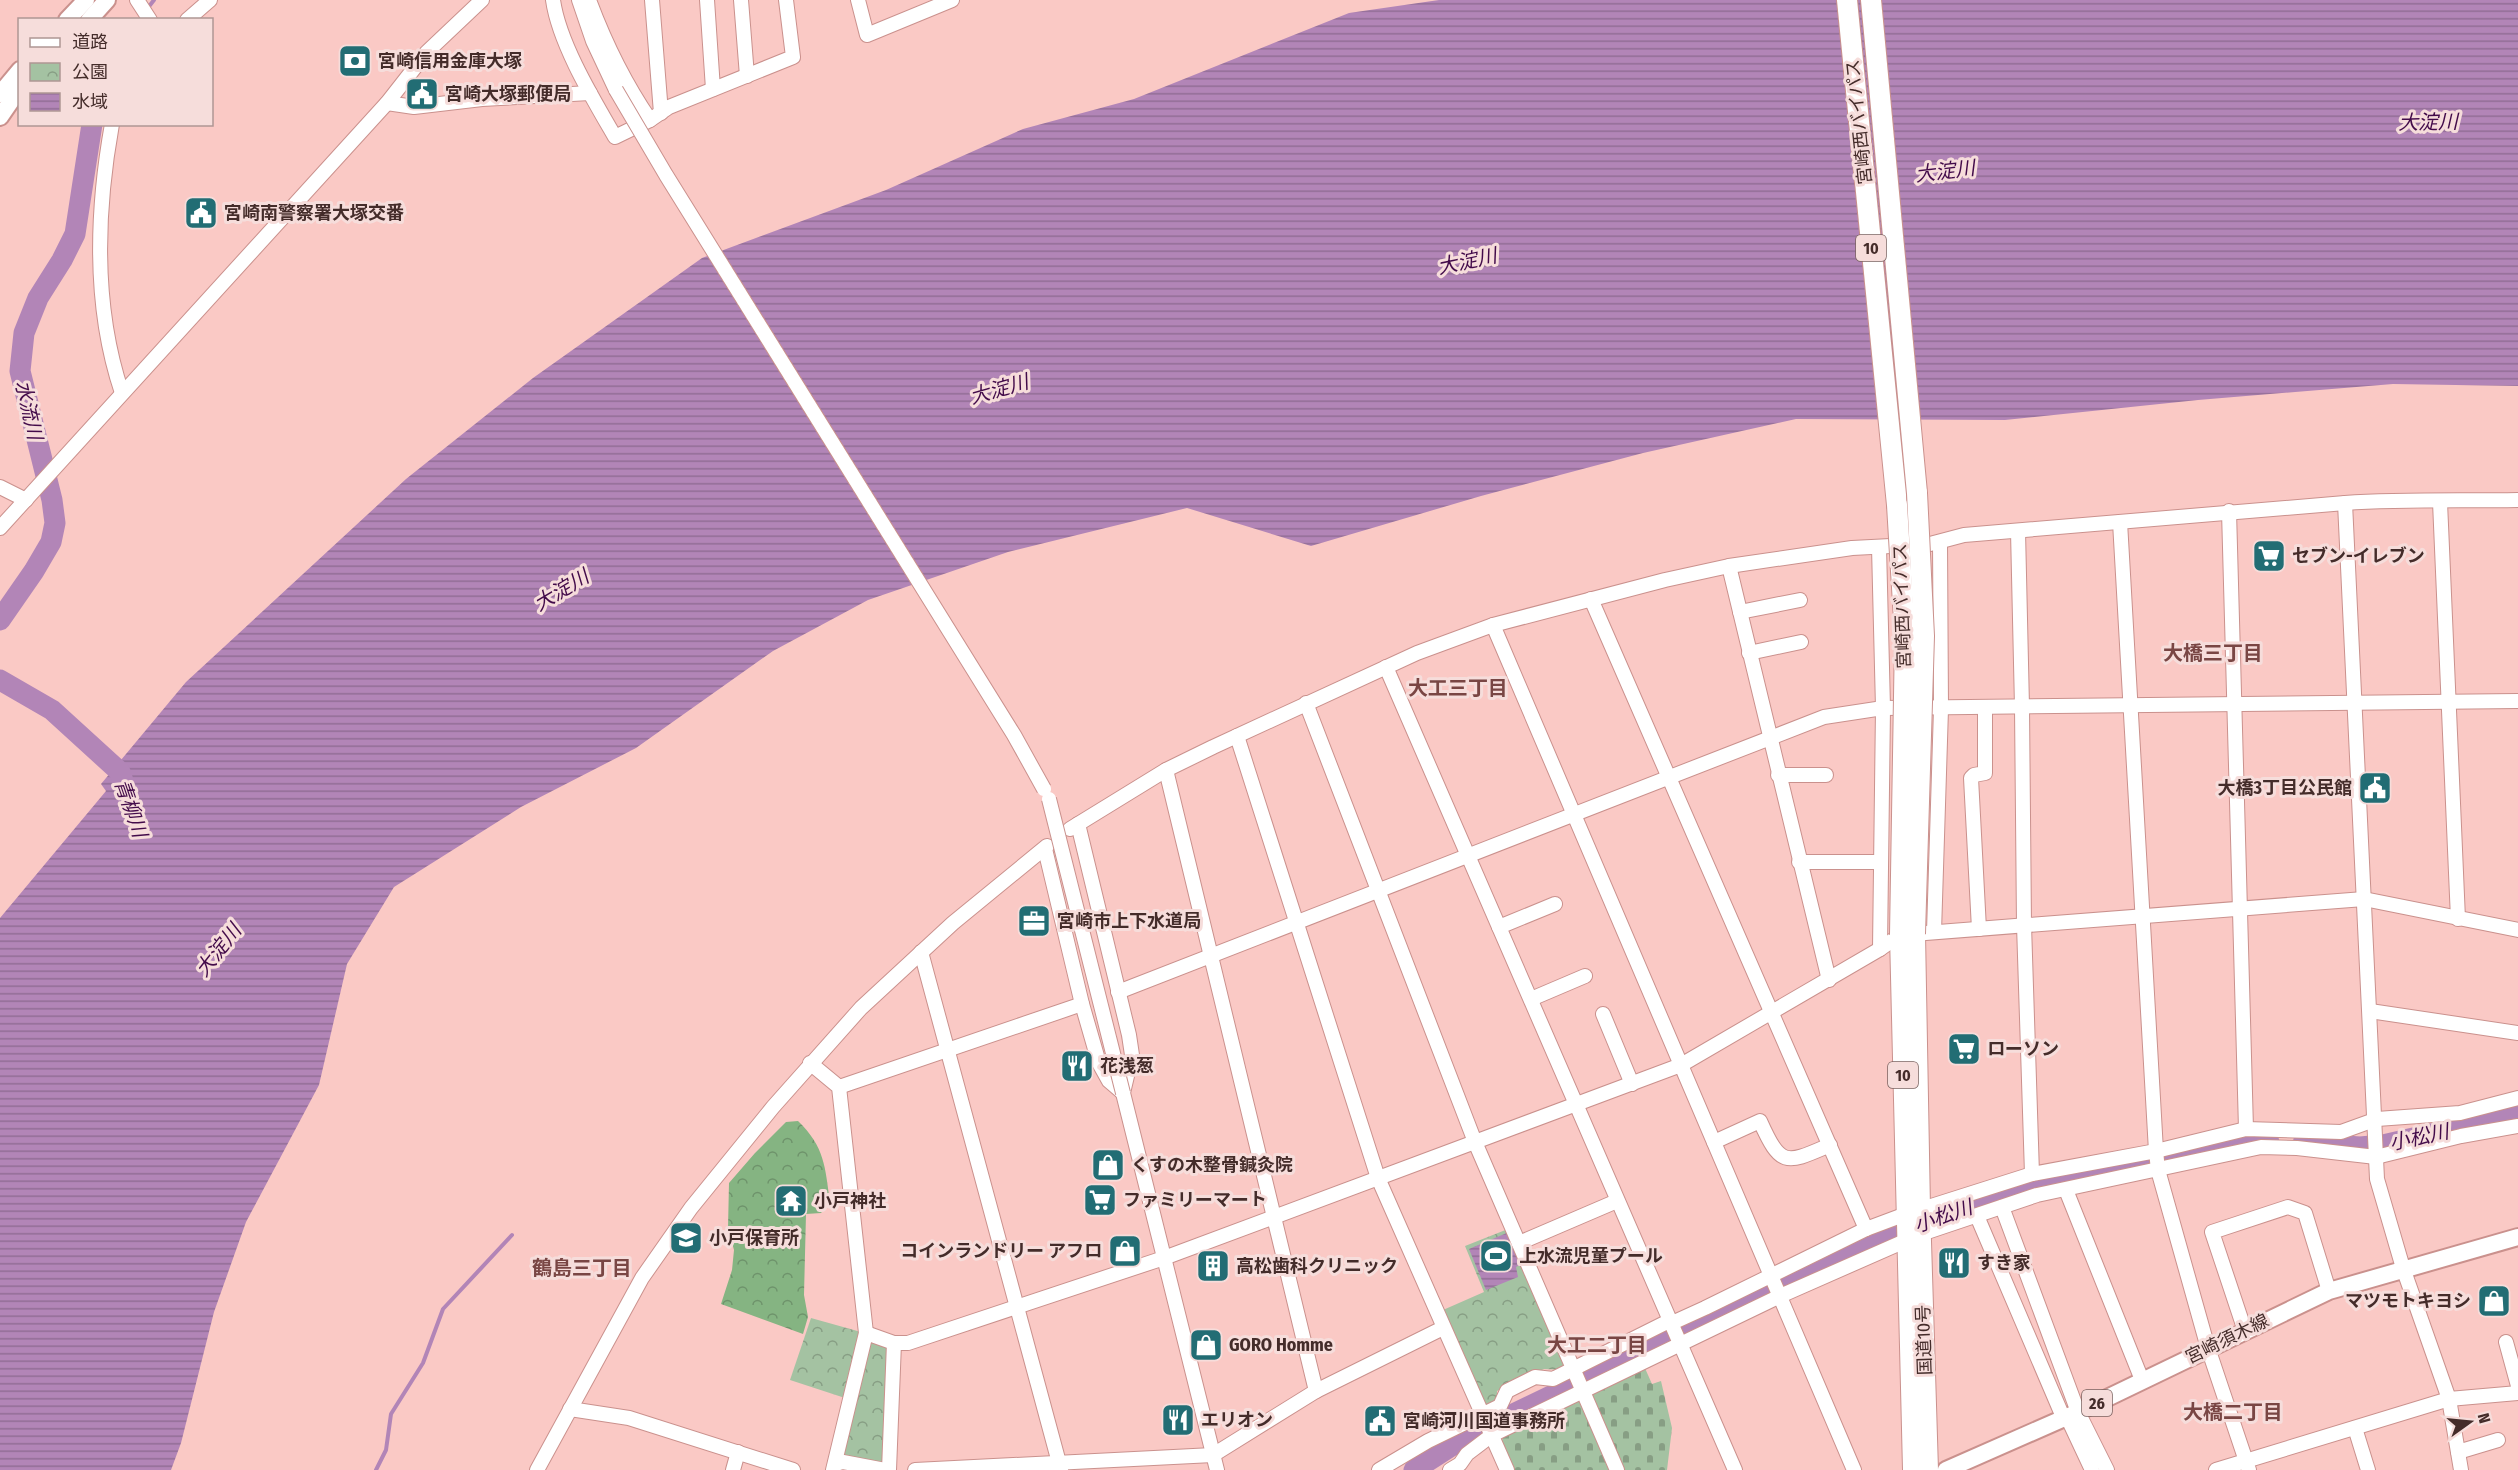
<svg xmlns="http://www.w3.org/2000/svg" width="2518" height="1470" font-family="'Fira Sans Condensed','Noto Sans JP',sans-serif">
  <style>
    .forest { fill: url(#forest-crowns) }
    .cemetery { fill: url(#cemetery-stones) }
    .park { fill: url(#park-crowns) }
    .water { fill: url(#water-rules) }
    .lines { fill: none; stroke-linecap: round; stroke-linejoin: round }
    .stream { stroke: #b285b7; stroke-width: 4 }
    .river { stroke: #b285b7; stroke-width: 21 }
    .minor-casing { stroke: #ca918d; stroke-width: 16 }
    .major-casing { stroke: #ca918d; stroke-width: 20 }
    .highway-casing { stroke: #ca918d; stroke-width: 22 }
    .minor { stroke: #fff; stroke-width: 14 }
    .major { stroke: #fff; stroke-width: 16 }
    .highway { stroke: #fff; stroke-width: 20 }
    .minor-bridge-casing { stroke: #ca918d; stroke-width: 16; stroke-linecap: butt }
    .highway-bridge-casing { stroke: #ca918d; stroke-width: 22; stroke-linecap: butt }
    .minor-bridge { stroke: #fff; stroke-width: 14 }
    .highway-bridge { stroke: #fff; stroke-width: 20 }
    .labels { text-anchor: middle; stroke-width: 6; stroke-linejoin: round; paint-order: stroke }
    .shield { fill: #f6dddb; stroke: #79615f; stroke-width: 1.5 }
    .shield-label { font-size: 16px; font-weight: bold; fill: #442c2a }
    .poi-label { font-size: 18px; font-weight: bold; fill: #442c2a; stroke: #f6dddb; text-anchor: start }
    .street-label { font-size: 18px; fill: #442c2a; stroke: #f6dddb }
    .water-label { font-size: 20px; font-style: italic; fill: #430b4a; stroke: #f6dddb }
    .neighbourhood-label { font-size: 20px; font-weight: bold; fill: #794644; stroke: #f6dddb }
  </style>
  <defs>
    <pattern id="forest-crowns" width="20" height="18" patternUnits="userSpaceOnUse" patternTransform="scale(1.5)"><rect width="20" height="18" fill="#85b482"/><path d="M2 6a3 3 0 1 1 6 0M12 15a3 3 0 1 1 6 0" fill="none" stroke="#6e936b"/></pattern>
    <pattern id="cemetery-stones" width="16" height="16" patternUnits="userSpaceOnUse" patternTransform="scale(1.5)"><rect width="16" height="16" fill="#a4c2a2"/><path d="M2 7V4a2 2 0 0 1 4 0v3zM10 15v-3a2 2 0 0 1 4 0v3z" fill="#879e84"/></pattern>
    <pattern id="park-crowns" width="20" height="18" patternUnits="userSpaceOnUse" patternTransform="scale(1.5)"><rect width="20" height="18" fill="#a4c2a2"/><path d="M2 6a3 3 0 1 1 6 0M12 15a3 3 0 1 1 6 0" fill="none" stroke="#879e84"/></pattern>
    <pattern id="water-rules" width="6" height="5" patternUnits="userSpaceOnUse" patternTransform="scale(1.5)"><rect width="6" height="5" fill="#b285b7"/><path d="M0 2.5h6" fill="none" stroke="#926d95"/></pattern>
  </defs>
  <rect width="100%" height="100%" fill="#fac9c5"/>
  <path class="forest" d="M798,1121c27,26 27,46 32,81l-9,11 -15,1 -2,81 4,22 -5,17 -82,-30 11,-34 2,-20 -6,-22 1,-45 26,-30 31,-31z"/>
  <g class="cemetery">
    <polygon points="1644,1366 1652,1384 1661,1381 1672,1428 1667,1470 1621,1470 1590,1391"/>
    <polygon points="1578,1399 1582,1401 1614,1470 1512,1470 1501,1443 1504,1435"/>
  </g>
  <g class="park">
    <polygon points="1508,1229 1567,1366 1563,1370 1544,1369 1497,1391 1497,1406 1485,1407 1443,1310 1484,1292 1465,1246"/>
    <polygon points="811,1318 861,1332 845,1398 790,1380"/>
    <polygon points="872,1342 889,1346 885,1459 880,1463 842,1458 869,1344"/>
  </g>
  <g class="water">
    <polygon points="1439,0 2518,0 2518,386 2393,384 2198,400 2005,420 1796,419 1643,453 1481,496 1311,546 1187,508 1008,552 868,600 773,651 636,748 521,807 394,887 347,964 319,1085 246,1222 214,1312 181,1443 171,1470 0,1470 0,918 106,791 101,784 186,682 406,479 533,378 702,258 886,190 1023,129 1134,99 1349,13"/>
    <polygon points="1509,1232 1522,1264 1516,1267 1518,1277 1486,1290 1469,1249"/>
  </g>
  <g class="lines">
    <g class="stream">
      <polyline points="147,9 154,0"/>
      <polyline points="376,1470 386,1450 391,1414 423,1363 443,1309 512,1235"/>
    </g>
    <g class="river">
      <polyline points="0,620 34,571 51,542 55,523 52,500 20,371 24,333 38,298 62,260 75,234 92,124"/>
      <polyline points="0,680 52,710 120,772 127,793"/>
      <polyline points="2303,1143 2360,1147 2383,1145 2518,1114"/>
      <polyline points="1414,1470 1453,1445 1501,1420 1883,1236 2044,1183 2216,1148 2269,1142"/>
    </g>
    <defs>
      <g id="minor">
        <polyline points="137,0 150,20"/>
        <path d="M553,0c6,43 40,99 62,137l35,-17 19,-13 124,-50 -7,-57"/>
        <polyline points="579,0 593,41 616,90"/>
        <path d="M589,0c16,43 35,82 61,120"/>
        <polyline points="652,0 661,113"/>
        <polyline points="707,0 713,89"/>
        <polyline points="741,0 747,76"/>
        <polyline points="858,0 867,35 952,0"/>
        <polyline points="187,20 210,0"/>
        <polyline points="387,103 414,107 482,99 590,93"/>
        <path d="M112,124c-16,89 -19,183 10,269"/>
        <polyline points="0,487 26,500"/>
        <polyline points="2440,502 2458,919"/>
        <polyline points="2345,503 2377,1179 2403,1268 2449,1399 2461,1470"/>
        <polyline points="2229,511 2246,1129"/>
        <polyline points="2120,522 2156,1151 2158,1170 2208,1348 2249,1470"/>
        <polyline points="0,528 387,103 427,52 482,0"/>
        <polyline points="2018,531 2022,707 2024,925 2032,1174"/>
        <polyline points="1879,547 1883,708 1880,949"/>
        <polyline points="1729,566 1829,980"/>
        <polyline points="1591,599 1866,1229"/>
        <polyline points="1740,612 1800,600"/>
        <polyline points="1493,625 1854,1470"/>
        <polyline points="1749,653 1801,642"/>
        <polyline points="1386,667 1735,1470"/>
        <polyline points="1306,703 1475,1142 1617,1470"/>
        <polyline points="1237,736 1378,1178 1507,1470"/>
        <polyline points="1166,770 1316,1391"/>
        <polyline points="1778,775 1826,775"/>
        <polyline points="1078,824 1129,1035 1132,1055 1123,1093 1217,1470"/>
        <path d="M1070,829l96,-59 47,-23 204,-94 76,-28 172,-45 64,-14 123,-18 78,-4 34,-9 381,-32c58,-4 115,-2 173,-3"/>
        <polyline points="1045,849 1082,1004 1099,1063 1109,1081 1123,1093"/>
        <polyline points="1799,862 1880,862"/>
        <polyline points="1499,927 1555,904"/>
        <polyline points="1979,929 1971,778 1974,775 1985,773 1985,708"/>
        <polyline points="1934,932 1941,709 1940,542"/>
        <polyline points="921,952 1061,1470"/>
        <polyline points="1118,992 1824,717 1883,708 2518,701"/>
        <polyline points="1531,999 1585,976"/>
        <polyline points="2370,1011 2518,1033"/>
        <polyline points="1603,1014 1632,1084"/>
        <polyline points="810,1063 839,1087 866,1333 833,1470"/>
        <polyline points="839,1087 1082,1004"/>
        <path d="M1714,1142l46,-21c21,47 26,43 70,24"/>
        <polyline points="2066,1190 2142,1380"/>
        <polyline points="2002,1207 2078,1412 2107,1470"/>
        <polyline points="1977,1216 2063,1417 2070,1423 2092,1470"/>
        <polyline points="1519,1243 1617,1201"/>
        <polyline points="2245,1331 2212,1232 2288,1207 2305,1213 2329,1291"/>
        <polyline points="866,1333 894,1343 908,1343 1164,1258 1681,1065 1880,949 1900,935 2364,899 2518,930"/>
        <polyline points="2506,1342 2518,1386"/>
        <polyline points="570,1409 629,1418 793,1470"/>
        <polyline points="2355,1428 2368,1470"/>
        <polyline points="2458,1452 2498,1440"/>
        <polyline points="835,1464 843,1462 885,1470"/>
        <polyline points="537,1470 642,1278 691,1208 773,1107 861,1008 953,923 1047,846"/>
        <polyline points="733,1470 738,1452"/>
        <polyline points="889,1470 894,1343"/>
        <polyline points="915,1470 1213,1455 1316,1391 1443,1328"/>
        <polyline points="1379,1470 1428,1441 1500,1406 1507,1391 1535,1377 1553,1379 1665,1323 1672,1323 1705,1308 1866,1229 1906,1214 2032,1174 2156,1151 2246,1129 2341,1132 2377,1119 2460,1113 2518,1098"/>
        <polyline points="1450,1470 1460,1464 1467,1454 1492,1435 1780,1296 1921,1234 2037,1195 2261,1147 2297,1148 2376,1157 2461,1136 2518,1126"/>
        <polyline points="2216,1470 2449,1399 2518,1393"/>
      </g>
      <g id="major">
        <polyline points="67,20 86,0"/>
        <polyline points="89,20 107,0"/>
        <polyline points="0,94 20,70"/>
        <polyline points="0,117 20,88"/>
        <polyline points="1946,1470 2078,1412 2329,1291 2518,1237"/>
      </g>
      <g id="highway">
        <polyline points="1847,0 1897,505"/>
        <polyline points="1871,0 1917,493"/>
        <polyline points="1915,934 1920,1209 1928,1470"/>
        <polyline points="1900,935 1913,1470"/>
      </g>
    </defs>
    <use href="#minor" class="minor-casing"/>
    <use href="#major" class="major-casing"/>
    <use href="#highway" class="highway-casing"/>
    <use href="#minor" class="minor"/>
    <use href="#major" class="major"/>
    <use href="#highway" class="highway"/>
    <defs>
      <g id="minor-bridge">
        <polyline points="616,90 666,175 1014,735 1044,789"/>
        <polyline points="1049,799 1123,1093"/>
      </g>
      <g id="highway-bridge">
        <polyline points="1897,505 1905,637 1900,935"/>
        <polyline points="1915,934 1924,636 1917,493"/>
      </g>
    </defs>
    <use href="#minor-bridge" class="minor-bridge-casing"/>
    <use href="#highway-bridge" class="highway-bridge-casing"/>
    <use href="#minor-bridge" class="minor-bridge"/>
    <use href="#highway-bridge" class="highway-bridge"/>
  </g>
  <defs>
    <symbol id="bank-square" viewBox="-11 -11 22 22"><rect x="-9" y="-9" width="18" height="18" rx="4" fill="#226d74" stroke="#f6dddb"/><path d="M-6-4H6V4H-6ZM0-2.3a2.3 2.3 0 1 0 0 4.6a2.3 2.3 0 1 0 0-4.6Z" fill="#fff"/></symbol>
    <symbol id="civic-square" viewBox="-11 -11 22 22"><rect x="-9" y="-9" width="18" height="18" rx="4" fill="#226d74" stroke="#f6dddb"/><path d="M-.6-6.5H3V-4.5H.6V-3L4-1V1h2V6H-6V1h2V-1L-.6-3ZM-1.2 2.5V6h2.4V2.5Z" fill="#fff"/></symbol>
    <symbol id="supermarket-square" viewBox="-11 -11 22 22"><rect x="-9" y="-9" width="18" height="18" rx="4" fill="#226d74" stroke="#f6dddb"/><path d="M-6-5.5h2.5l.6 2H6L4.5 2H-2.5L-4.4-4H-6ZM-1.5 3.2a1.3 1.3 0 1 0 .1 0ZM3 3.2a1.3 1.3 0 1 0 .1 0Z" fill="#fff"/></symbol>
    <symbol id="office-square" viewBox="-11 -11 22 22"><rect x="-9" y="-9" width="18" height="18" rx="4" fill="#226d74" stroke="#f6dddb"/><path d="M-6-3h4V-5.5h4V-3h4V5H-6ZM-1-4.5V-3h2v-1.5ZM-6 0V1H6V0Z" fill="#fff"/></symbol>
    <symbol id="restaurant-square" viewBox="-11 -11 22 22"><rect x="-9" y="-9" width="18" height="18" rx="4" fill="#226d74" stroke="#f6dddb"/><path d="M-5-6h1v4h1v-4h1v4h1v-4h1v5L-1.5 .5V6h-2V.5L-5-1ZM5-6V6H3V1.5H1.5Q1.5-4 5-6Z" fill="#fff"/></symbol>
    <symbol id="shop-square" viewBox="-11 -11 22 22"><rect x="-9" y="-9" width="18" height="18" rx="4" fill="#226d74" stroke="#f6dddb"/><path d="M-5-2.5h2.3a2.7 3.5 0 0 1 5.4 0H5L5.5 6h-11ZM-1.5-2.5h3a1.5 2.3 0 0 0-3 0Z" fill="#fff"/></symbol>
    <symbol id="temple-square" viewBox="-11 -11 22 22"><rect x="-9" y="-9" width="18" height="18" rx="4" fill="#226d74" stroke="#f6dddb"/><path d="M0-6L5-2H3V0L6.5 2.5H4V6H1.5V3h-3V6H-4V2.5H-6.5L-3 0V-2H-5Z" fill="#fff"/></symbol>
    <symbol id="school-square" viewBox="-11 -11 22 22"><rect x="-9" y="-9" width="18" height="18" rx="4" fill="#226d74" stroke="#f6dddb"/><path d="M0-5L7-2L0 1L-7-2ZM-4 1L0 2.5L4 1V4Q0 6-4 4Z" fill="#fff"/></symbol>
    <symbol id="stadium-square" viewBox="-11 -11 22 22"><rect x="-9" y="-9" width="18" height="18" rx="4" fill="#226d74" stroke="#f6dddb"/><path d="M0-5a6.5 5 0 1 0 0 10a6.5 5 0 1 0 0-10ZM-3.5-1.8h7v3.6h-7Z" fill="#fff"/></symbol>
    <symbol id="building-square" viewBox="-11 -11 22 22"><rect x="-9" y="-9" width="18" height="18" rx="4" fill="#226d74" stroke="#f6dddb"/><path d="M-4-6H4V6H1V3H-1V6H-4ZM-2.5-4.3h1.7v1.8h-1.7ZM.8-4.3h1.7v1.8H.8ZM-2.5-1h1.7V.8h-1.7ZM.8-1h1.7V.8H.8Z" fill="#fff"/></symbol>
  </defs>
  <g fill-rule="evenodd">
    <use href="#bank-square" x="336" y="42" width="38" height="38"/>
    <use href="#civic-square" x="403" y="75" width="38" height="38"/>
    <use href="#civic-square" x="182" y="194" width="38" height="38"/>
    <use href="#supermarket-square" x="2250" y="537" width="38" height="38"/>
    <use href="#civic-square" x="2356" y="769" width="38" height="38"/>
    <use href="#office-square" x="1015" y="902" width="38" height="38"/>
    <use href="#supermarket-square" x="1945" y="1030" width="38" height="38"/>
    <use href="#restaurant-square" x="1058" y="1047" width="38" height="38"/>
    <use href="#shop-square" x="1089" y="1146" width="38" height="38"/>
    <use href="#supermarket-square" x="1081" y="1181" width="38" height="38"/>
    <use href="#temple-square" x="772" y="1182" width="38" height="38"/>
    <use href="#school-square" x="667" y="1219" width="38" height="38"/>
    <use href="#shop-square" x="1106" y="1232" width="38" height="38"/>
    <use href="#stadium-square" x="1477" y="1237" width="38" height="38"/>
    <use href="#restaurant-square" x="1935" y="1244" width="38" height="38"/>
    <use href="#building-square" x="1194" y="1247" width="38" height="38"/>
    <use href="#shop-square" x="2475" y="1282" width="38" height="38"/>
    <use href="#shop-square" x="1187" y="1326" width="38" height="38"/>
    <use href="#restaurant-square" x="1159" y="1401" width="38" height="38"/>
    <use href="#civic-square" x="1361" y="1402" width="38" height="38"/>
  </g>
  <g class="labels">
    <g class="shield">
      <rect x="1856" y="235" width="30" height="26" rx="4.5"/>
      <rect x="1888" y="1062" width="30" height="26" rx="4.5"/>
      <rect x="2082" y="1390" width="30" height="26" rx="4.5"/>
    </g>
    <g class="shield-label">
      <text x="1871" y="254">10</text>
      <text x="1903" y="1081">10</text>
      <text x="2097" y="1409">26</text>
    </g>
    <g class="poi-label">
      <text x="378" y="67">宮崎信用金庫大塚</text>
      <text x="445" y="100">宮崎大塚郵便局</text>
      <text x="224" y="219">宮崎南警察署大塚交番</text>
      <text x="2292" y="562">セブン-イレブン</text>
      <text x="2352" y="794" text-anchor="end">大橋3丁目公民館</text>
      <text x="1057" y="927">宮崎市上下水道局</text>
      <text x="1987" y="1055">ローソン</text>
      <text x="1100" y="1072">花浅葱</text>
      <text x="1131" y="1171">くすの木整骨鍼灸院</text>
      <text x="1123" y="1206">ファミリーマート</text>
      <text x="814" y="1207">小戸神社</text>
      <text x="709" y="1244">小戸保育所</text>
      <text x="1102" y="1257" text-anchor="end">コインランドリー アフロ</text>
      <text x="1519" y="1262">上水流児童プール</text>
      <text x="1977" y="1269">すき家</text>
      <text x="1236" y="1272">高松歯科クリニック</text>
      <text x="2471" y="1307" text-anchor="end">マツモトキヨシ</text>
      <text x="1229" y="1351">GORO Homme</text>
      <text x="1201" y="1426">エリオン</text>
      <text x="1403" y="1427">宮崎河川国道事務所</text>
    </g>
    <g class="street-label">
      <text transform="translate(1859 122) rotate(-96)" y="6">宮崎西バイパス</text>
      <text transform="translate(1902 606) rotate(-92)" y="6">宮崎西バイパス</text>
      <text transform="translate(2227 1339) rotate(-26)" y="6">宮崎須木線</text>
      <text transform="translate(1924 1340) rotate(-92)" y="6">国道10号</text>
    </g>
    <g class="water-label">
      <text transform="translate(2428 122) rotate(-1)" y="7">大淀川</text>
      <text transform="translate(1945 171) rotate(-7)" y="7">大淀川</text>
      <text transform="translate(1467 261) rotate(-12)" y="7">大淀川</text>
      <text transform="translate(999 389) rotate(-16)" y="7">大淀川</text>
      <text transform="translate(29 410) rotate(77)" y="7">水流川</text>
      <text transform="translate(561 590) rotate(-31)" y="7">大淀川</text>
      <text transform="translate(131 808) rotate(71)" y="7">青柳川</text>
      <text transform="translate(218 950) rotate(-52)" y="7">大淀川</text>
      <text transform="translate(2419 1137) rotate(-12)" y="7">小松川</text>
      <text transform="translate(1943 1216) rotate(-19)" y="7">小松川</text>
    </g>
    <g class="neighbourhood-label">
      <text x="2213" y="660">大橋三丁目</text>
      <text x="1458" y="695">大工三丁目</text>
      <text x="582" y="1275">鶴島三丁目</text>
      <text x="1597" y="1352">大工二丁目</text>
      <text x="2233" y="1419">大橋二丁目</text>
    </g>
  </g>
  <rect x="18" y="18" width="195" height="108" fill="#f6dddb" stroke="#af9694" stroke-width="1.5"/>
  <rect x="30" y="38" width="30" height="9" fill="#ffffff" stroke="#af9694" stroke-width="1.5"/>
  <text x="72" y="48" font-size="18" fill="#442c2a">道路</text>
  <rect x="30" y="63" width="30" height="18" fill="url(#park-crowns)" stroke="#af9694" stroke-width="1.5"/>
  <text x="72" y="78" font-size="18" fill="#442c2a">公園</text>
  <rect x="30" y="93" width="30" height="18" fill="url(#water-rules)" stroke="#af9694" stroke-width="1.5"/>
  <text x="72" y="108" font-size="18" fill="#442c2a">水域</text>
  <g transform="translate(2470 1422) rotate(75)" stroke="#f6dddb" stroke-width="4.5" paint-order="stroke">
  <path d="M0-4.5L10 22L0 15L-10 22Z" fill="#442c2a"/>
  <text y="-9" font-size="16" font-weight="bold" text-anchor="middle" fill="#442c2a">N</text>
  </g>
</svg>
